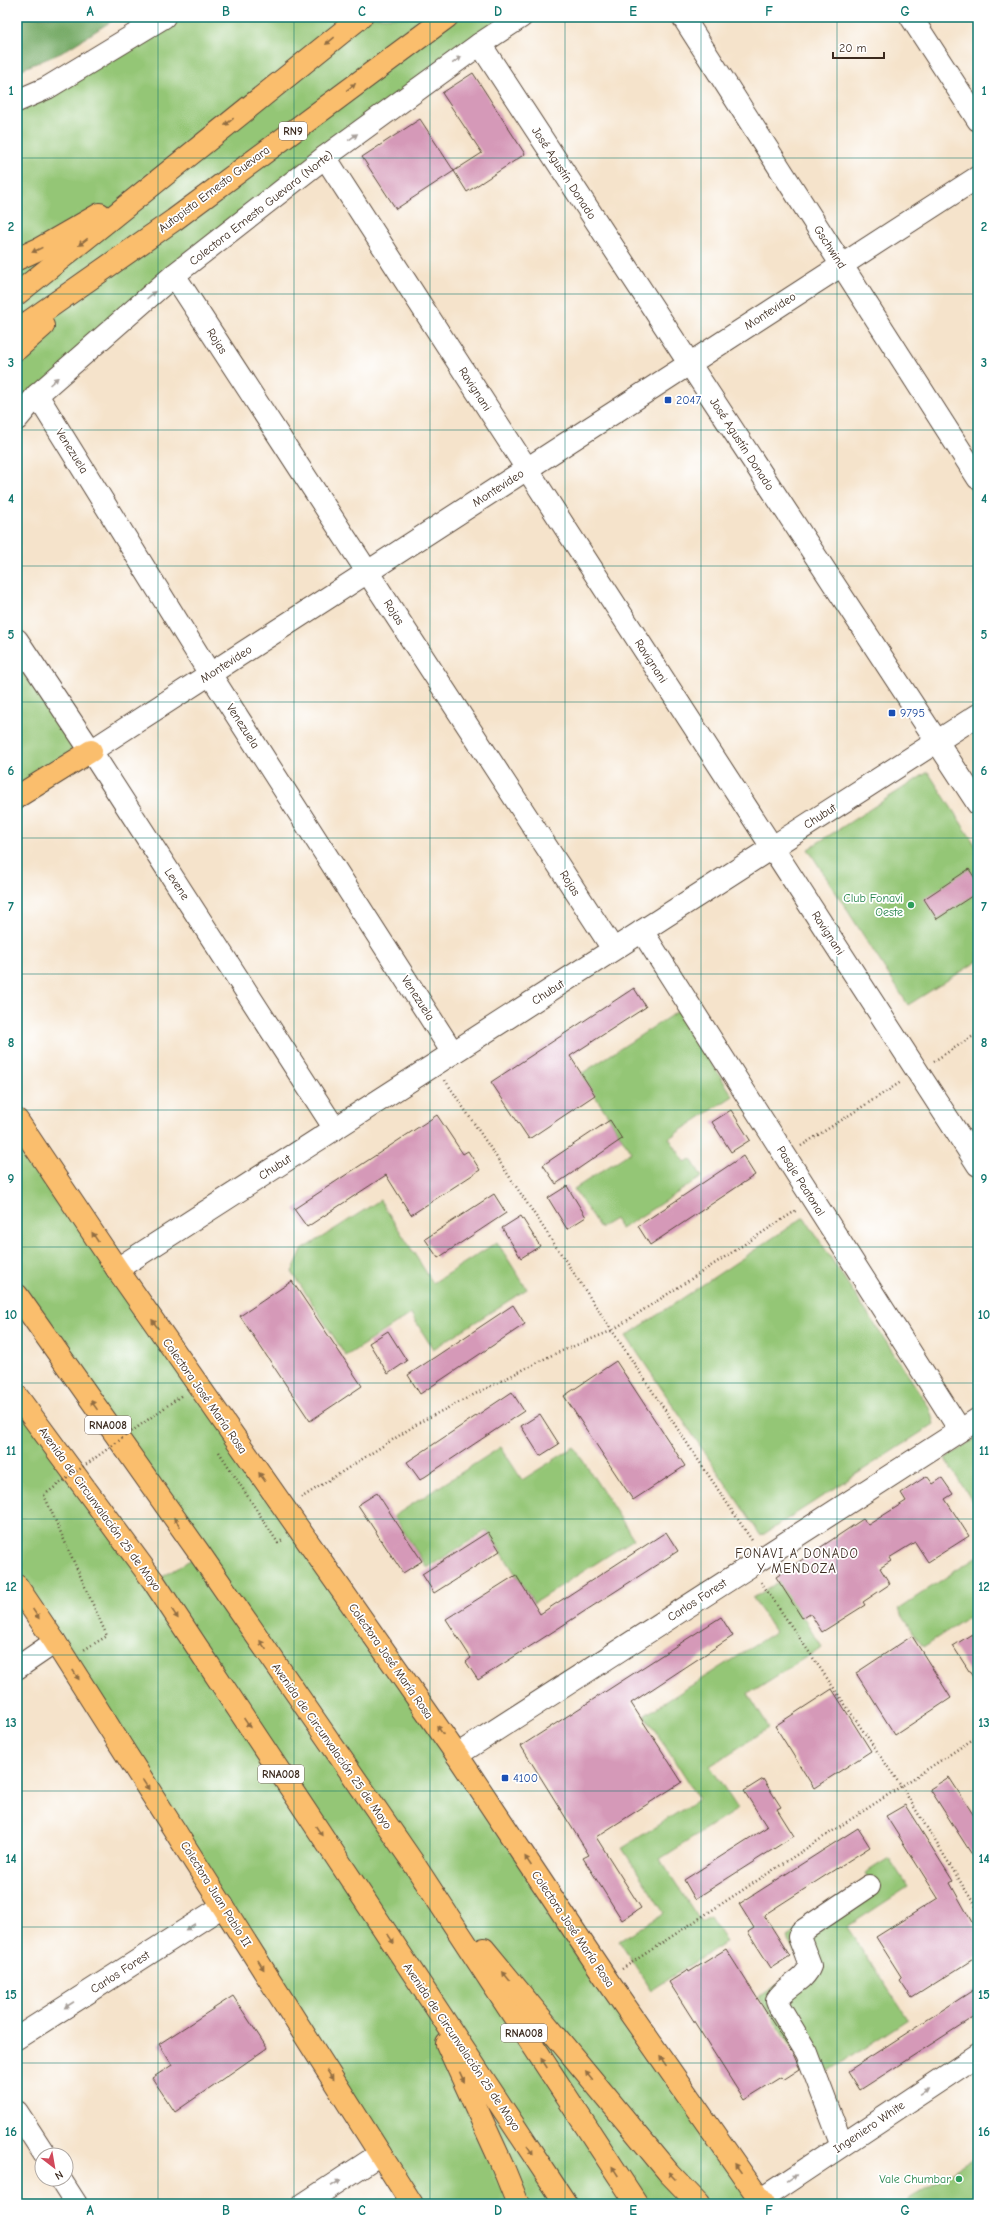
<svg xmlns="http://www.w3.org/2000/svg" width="995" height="2221" font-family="'Comic Neue',sans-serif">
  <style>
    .green { fill: #94c676; stroke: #68784a }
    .forest { fill: #77ab67; stroke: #596a42 }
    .building { fill: #d599b8 }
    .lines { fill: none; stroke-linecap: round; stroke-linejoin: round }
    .minor-casing { stroke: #574638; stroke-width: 24 }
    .major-casing { stroke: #574638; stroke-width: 24 }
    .highway-casing { stroke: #574638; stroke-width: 24 }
    .path { stroke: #574638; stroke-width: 2.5; stroke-dasharray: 1 3; stroke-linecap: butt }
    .minor { stroke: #fff; stroke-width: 22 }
    .major { stroke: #fabe6d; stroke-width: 22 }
    .highway { stroke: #fabe6d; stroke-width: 22 }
    .path-bridge { stroke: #574638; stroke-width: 2.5; stroke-dasharray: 1 3; stroke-linecap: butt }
    .oneway { fill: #916d42 }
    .oneway2 { fill: #a79f9a }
    .grid { fill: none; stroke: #0f766e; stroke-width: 1; stroke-opacity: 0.55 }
    .transit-dot { fill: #1a4fb4; stroke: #fff; stroke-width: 1.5 }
    .leisure-dot { fill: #2e9e5b; stroke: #fff; stroke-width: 1.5 }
    .labels { text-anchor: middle; stroke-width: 3.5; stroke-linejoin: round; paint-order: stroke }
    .shield { fill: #fff; stroke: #766a62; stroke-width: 1 }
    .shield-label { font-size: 11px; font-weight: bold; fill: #3b2a1e }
    .street-label { font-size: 12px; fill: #3b2a1e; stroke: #fff }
    .transit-label { font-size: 12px; fill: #164399; stroke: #fff; text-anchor: start }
    .leisure-label { font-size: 12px; fill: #27864d; stroke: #fff; text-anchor: end }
    .neighbourhood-label { font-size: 13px; letter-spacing: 1px; fill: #3b2a1e; stroke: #fff }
    .neatline { fill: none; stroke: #0f766e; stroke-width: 1.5 }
    .grid-label { font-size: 13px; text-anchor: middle; font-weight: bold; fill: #0f766e }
  </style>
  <rect width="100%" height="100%" fill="#fff"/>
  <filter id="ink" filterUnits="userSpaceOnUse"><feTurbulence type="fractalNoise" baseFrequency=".025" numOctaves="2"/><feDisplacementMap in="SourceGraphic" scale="8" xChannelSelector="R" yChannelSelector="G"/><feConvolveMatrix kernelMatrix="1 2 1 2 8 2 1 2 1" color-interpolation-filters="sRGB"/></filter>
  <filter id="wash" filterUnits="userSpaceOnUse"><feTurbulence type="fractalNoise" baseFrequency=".012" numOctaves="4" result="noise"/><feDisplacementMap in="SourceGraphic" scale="16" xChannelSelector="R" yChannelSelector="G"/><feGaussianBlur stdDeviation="0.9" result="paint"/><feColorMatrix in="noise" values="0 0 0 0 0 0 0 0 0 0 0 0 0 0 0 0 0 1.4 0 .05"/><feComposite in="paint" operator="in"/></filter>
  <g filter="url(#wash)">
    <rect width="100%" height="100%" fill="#f5e3cb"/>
    <g class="green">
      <polygon points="164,17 521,17 325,157 17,419 17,101"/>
      <polygon points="17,640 91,751 17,797"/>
      <polygon points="928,772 978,849 978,961 908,1005 808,849"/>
      <polygon points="678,1011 733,1096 669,1138 685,1162 691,1159 702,1177 621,1229 615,1219 600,1228 574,1189 631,1152 581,1074"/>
      <polygon points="17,1120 763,2204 412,2204 17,1586 17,1396 154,1582 200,1554 17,1295"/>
      <polygon points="380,1200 433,1283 497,1242 527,1289 433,1349 411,1314 346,1356 292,1272 302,1250"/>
      <polygon points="804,1217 929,1407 934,1424 761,1536 626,1336"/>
      <polygon points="978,1437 978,1510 945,1459"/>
      <polygon points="501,1447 522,1480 574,1447 634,1539 534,1603 487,1530 427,1568 394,1516"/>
      <polygon points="978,1556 978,1635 967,1618 923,1647 898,1609"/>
      <polygon points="780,1581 822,1647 748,1694 769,1728 710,1766 738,1809 660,1859 701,1922 710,1917 726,1942 651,1990 619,1941 664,1913 622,1848 699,1799 645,1715 775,1632 753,1598"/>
      <polygon points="889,1858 908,1887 847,1927 908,2019 814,2081 759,1997 805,1966 787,1938 871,1883 865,1873"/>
      <polygon points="978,2155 978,2204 903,2204"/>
    </g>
    <polygon class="forest" points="17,17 118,17 61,53 17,71"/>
    <g id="blocks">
      <g class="building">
        <polygon points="473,73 525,154 467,192 454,171 482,153 442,93"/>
        <polygon points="420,119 454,171 396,209 362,157"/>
        <polygon points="969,869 978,883 978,892 937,919 924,899"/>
        <polygon points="634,988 646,1007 570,1056 595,1095 529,1139 491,1082"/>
        <polygon points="731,1110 750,1140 731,1152 712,1122"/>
        <polygon points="437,1115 463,1154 468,1151 480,1170 411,1215 386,1175 307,1227 294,1209"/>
        <polygon points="610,1120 622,1139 556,1184 543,1165"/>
        <polygon points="743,1156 755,1175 650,1245 638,1226"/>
        <polygon points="567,1186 586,1217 567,1229 548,1198"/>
        <polygon points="494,1194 506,1213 438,1258 425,1239"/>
        <polygon points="521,1216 540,1246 521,1258 502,1228"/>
        <polygon points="292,1281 362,1386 310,1421 240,1316"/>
        <polygon points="513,1305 525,1324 420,1394 408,1375"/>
        <polygon points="388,1331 407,1361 388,1374 369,1343"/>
        <polygon points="616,1361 685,1466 633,1500 564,1396"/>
        <polygon points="512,1392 524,1411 420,1480 407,1462"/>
        <polygon points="540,1414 559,1444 540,1456 521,1426"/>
        <polygon points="927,1476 933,1484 942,1478 953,1494 945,1499 969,1536 928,1562 915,1542 889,1558 891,1561 880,1568 890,1584 863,1602 865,1605 822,1632 810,1613 802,1618 776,1577 863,1519 868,1525 906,1501 901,1493"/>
        <polygon points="377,1493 422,1561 403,1573 358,1505"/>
        <polygon points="488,1532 500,1551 434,1593 422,1574"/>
        <polygon points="666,1532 678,1551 478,1680 466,1662 471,1658 446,1619 516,1575 540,1614"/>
        <polygon points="721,1617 733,1636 631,1703 682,1782 596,1837 641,1908 622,1920 583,1858 589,1855 521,1746"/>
        <polygon points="972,1634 978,1643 978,1685 953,1646"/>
        <polygon points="912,1636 951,1698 895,1735 856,1673"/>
        <polygon points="832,1689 871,1751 814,1788 775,1726"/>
        <polygon points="949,1777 978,1822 978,1864 930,1789"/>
        <polygon points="763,1779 781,1807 777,1809 794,1836 695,1899 684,1880 767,1827 744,1791"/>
        <polygon points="905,1805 953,1881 950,1883 978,1933 978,1956 912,1998 900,1980 902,1978 876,1937 938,1898 886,1816"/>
        <polygon points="858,1828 870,1847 764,1915 790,1956 771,1968 748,1932 754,1928 739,1904"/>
        <polygon points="726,1949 794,2056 800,2069 783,2080 781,2077 744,2100 669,1982 688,1970 689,1972"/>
        <polygon points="978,1987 978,2014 860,2090 848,2071"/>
        <polygon points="233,1996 267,2048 175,2112 152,2078 172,2065 159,2044"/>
      </g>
    </g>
  </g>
  <g filter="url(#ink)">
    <use href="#blocks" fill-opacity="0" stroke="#574638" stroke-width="1"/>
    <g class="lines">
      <defs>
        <g id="minor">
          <polyline points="683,17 978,478"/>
          <polyline points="911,17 978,120"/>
          <polyline points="480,44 978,804"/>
          <polyline points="17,101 47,88 164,17"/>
          <polyline points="325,157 978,1165"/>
          <polyline points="174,275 613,949"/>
          <polyline points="37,395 210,674 453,1053"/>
          <polyline points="17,419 37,395 174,275 325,157 480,44 521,17"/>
          <polyline points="17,640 91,751 335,1129"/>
          <polyline points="91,751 978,177"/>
          <polyline points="642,931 960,1430"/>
          <polyline points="117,1269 978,715"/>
          <polyline points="17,1668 55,1642"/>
          <polyline points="457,1755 978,1419"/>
          <polyline points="17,2038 223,1906"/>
          <polyline points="17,2112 45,2155"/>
          <path d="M842,2145l-35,-92 -27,-45 -3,-8c8,-14 27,-18 33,-34l-11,-29 2,-5 68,-46"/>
          <polyline points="60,2179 76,2204"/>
          <polyline points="760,2200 978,2055"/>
          <polyline points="304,2204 380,2154"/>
        </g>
        <g id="major">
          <polyline points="17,797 91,751"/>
          <polyline points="17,1120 117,1269 457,1755 607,1980 763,2204"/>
          <polyline points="17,1586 55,1642 412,2204"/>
        </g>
        <g id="highway">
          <polyline points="17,259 39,249 100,214"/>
          <polyline points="17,294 361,17"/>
          <polyline points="17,330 174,220 447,17"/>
          <polyline points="17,349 43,326"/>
          <polyline points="17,1295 200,1554 412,1861 637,2204"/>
          <polyline points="17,1396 154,1582 566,2204"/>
          <polyline points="484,1949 669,2173 699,2204"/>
          <polyline points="447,2044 501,2162 518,2204"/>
        </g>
      </defs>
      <use href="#minor" class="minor-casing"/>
      <use href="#major" class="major-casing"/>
      <use href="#highway" class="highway-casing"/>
      <g class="path">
        <polyline points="934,1061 978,1033"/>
        <polyline points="445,1080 753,1542"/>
        <polyline points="801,1146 901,1082"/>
        <polyline points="219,1452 278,1543 284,1539"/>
        <polyline points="44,1495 107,1636 82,1651"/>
        <polyline points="301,1498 422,1421 552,1355 611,1331 797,1210"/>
        <polyline points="761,1582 901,1786 978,1910"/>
        <polyline points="622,1969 978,1736"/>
      </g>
      <use href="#minor" class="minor"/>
      <use href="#major" class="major"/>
      <use href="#highway" class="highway"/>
      <polyline class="path-bridge" points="44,1495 182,1395"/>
    </g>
    <defs><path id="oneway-solid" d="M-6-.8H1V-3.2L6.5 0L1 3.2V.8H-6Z"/></defs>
    <g class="oneway">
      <use href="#oneway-solid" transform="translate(330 41) rotate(141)"/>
      <use href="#oneway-solid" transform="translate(351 87) rotate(-37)"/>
      <use href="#oneway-solid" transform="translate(229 122) rotate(141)"/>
      <use href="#oneway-solid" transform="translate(83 242) rotate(142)"/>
      <use href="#oneway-solid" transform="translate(37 250) rotate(154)"/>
      <use href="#oneway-solid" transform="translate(95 1237) rotate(-124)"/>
      <use href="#oneway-solid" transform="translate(155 1324) rotate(-125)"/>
      <use href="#oneway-solid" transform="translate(94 1405) rotate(-125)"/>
      <use href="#oneway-solid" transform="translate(262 1477) rotate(-125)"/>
      <use href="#oneway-solid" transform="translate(177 1522) rotate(-125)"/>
      <use href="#oneway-solid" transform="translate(36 1614) rotate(56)"/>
      <use href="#oneway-solid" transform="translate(175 1614) rotate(56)"/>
      <use href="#oneway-solid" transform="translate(263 1645) rotate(-125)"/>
      <use href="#oneway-solid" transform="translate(76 1675) rotate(57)"/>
      <use href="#oneway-solid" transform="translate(247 1723) rotate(56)"/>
      <use href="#oneway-solid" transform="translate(440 1730) rotate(-125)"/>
      <use href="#oneway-solid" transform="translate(146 1785) rotate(57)"/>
      <use href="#oneway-solid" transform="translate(319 1831) rotate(56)"/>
      <use href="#oneway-solid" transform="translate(528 1861) rotate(-124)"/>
      <use href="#oneway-solid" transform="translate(391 1939) rotate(56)"/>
      <use href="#oneway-solid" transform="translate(261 1965) rotate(58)"/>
      <use href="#oneway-solid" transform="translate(506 1976) rotate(-129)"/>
      <use href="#oneway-solid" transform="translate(663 2061) rotate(-125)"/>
      <use href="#oneway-solid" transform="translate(544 2063) rotate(-123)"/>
      <use href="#oneway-solid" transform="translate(330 2075) rotate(58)"/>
      <use href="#oneway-solid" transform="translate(589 2076) rotate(-129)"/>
      <use href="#oneway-solid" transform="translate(462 2077) rotate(65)"/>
      <use href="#oneway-solid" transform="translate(530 2150) rotate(56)"/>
      <use href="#oneway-solid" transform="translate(738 2168) rotate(-125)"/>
      <use href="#oneway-solid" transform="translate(615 2171) rotate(-123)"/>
      <use href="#oneway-solid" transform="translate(672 2176) rotate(-134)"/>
    </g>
    <g class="oneway2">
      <use href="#oneway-solid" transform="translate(457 60) rotate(-36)"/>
      <use href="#oneway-solid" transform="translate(353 137) rotate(-36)"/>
      <use href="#oneway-solid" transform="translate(151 295) rotate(-42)"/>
      <use href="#oneway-solid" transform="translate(54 381) rotate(-42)"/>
      <use href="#oneway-solid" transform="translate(190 1927) rotate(147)"/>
      <use href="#oneway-solid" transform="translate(69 2005) rotate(147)"/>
      <use href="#oneway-solid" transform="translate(924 2091) rotate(-34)"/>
      <use href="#oneway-solid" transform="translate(792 2178) rotate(-34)"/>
      <use href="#oneway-solid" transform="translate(336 2183) rotate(-33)"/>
    </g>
  </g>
  <path class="grid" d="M158,17v2187M294,17v2187M430,17v2187M565,17v2187M701,17v2187M837,17v2187M17,158h961M17,294h961M17,430h961M17,566h961M17,702h961M17,838h961M17,974h961M17,1110h961M17,1247h961M17,1383h961M17,1519h961M17,1655h961M17,1791h961M17,1927h961M17,2063h961"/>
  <g class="transit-dot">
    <rect x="664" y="396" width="8" height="8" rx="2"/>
    <rect x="888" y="709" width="8" height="8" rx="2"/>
    <rect x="501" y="1774" width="8" height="8" rx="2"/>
  </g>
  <g class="leisure-dot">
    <circle cx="911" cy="905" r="4"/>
    <circle cx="959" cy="2179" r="4"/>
  </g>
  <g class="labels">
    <g class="shield">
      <rect x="279" y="122" width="28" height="18" rx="3"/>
      <rect x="85" y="1416" width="46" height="18" rx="3"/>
      <rect x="258" y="1765" width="46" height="18" rx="3"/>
      <rect x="501" y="2024" width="46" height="18" rx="3"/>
    </g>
    <g class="shield-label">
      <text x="293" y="135">RN9</text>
      <text x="108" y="1429">RNA008</text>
      <text x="281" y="1778">RNA008</text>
      <text x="524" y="2037">RNA008</text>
    </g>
    <g class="street-label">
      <text transform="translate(564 173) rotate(57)" y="4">José Agustín Donado</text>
      <text transform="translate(214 189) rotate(-37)" y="4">Autopista Ernesto Guevara</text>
      <text transform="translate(261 208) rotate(-38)" y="4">Colectora Ernesto Guevara (Norte)</text>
      <text transform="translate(830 247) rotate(57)" y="4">Gschwind</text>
      <text transform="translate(770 311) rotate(-33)" y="4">Montevideo</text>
      <text transform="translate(217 341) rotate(57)" y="4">Rojas</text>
      <text transform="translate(475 389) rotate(57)" y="4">Ravignani</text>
      <text transform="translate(742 444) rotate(57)" y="4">José Agustín Donado</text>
      <text transform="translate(72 451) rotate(58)" y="4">Venezuela</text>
      <text transform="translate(498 488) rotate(-33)" y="4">Montevideo</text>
      <text transform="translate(394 612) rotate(57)" y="4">Rojas</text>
      <text transform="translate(651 661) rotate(57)" y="4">Ravignani</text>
      <text transform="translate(226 664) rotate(-33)" y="4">Montevideo</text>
      <text transform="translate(243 726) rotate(57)" y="4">Venezuela</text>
      <text transform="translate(820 816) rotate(-33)" y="4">Chubut</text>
      <text transform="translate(570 883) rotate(57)" y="4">Rojas</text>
      <text transform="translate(177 884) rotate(57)" y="4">Levene</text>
      <text transform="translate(828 933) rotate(57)" y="4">Ravignani</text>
      <text transform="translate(548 992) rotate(-33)" y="4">Chubut</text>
      <text transform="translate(418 998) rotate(57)" y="4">Venezuela</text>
      <text transform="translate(275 1167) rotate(-33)" y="4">Chubut</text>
      <text transform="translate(801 1181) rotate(58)" y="4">Pasaje Peatonal</text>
      <text transform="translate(205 1396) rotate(55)" y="4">Colectora José María Rosa</text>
      <text transform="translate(100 1509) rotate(54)" y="4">Avenida de Circunvalación 25 de Mayo</text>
      <text transform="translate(697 1600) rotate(-33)" y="4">Carlos Forest</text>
      <text transform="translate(391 1661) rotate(55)" y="4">Colectora José María Rosa</text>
      <text transform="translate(332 1746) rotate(55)" y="4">Avenida de Circunvalación 25 de Mayo</text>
      <text transform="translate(216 1894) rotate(58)" y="4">Colectora Juan Pablo II</text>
      <text transform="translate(573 1929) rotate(56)" y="4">Colectora José María Rosa</text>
      <text transform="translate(120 1972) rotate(-33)" y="4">Carlos Forest</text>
      <text transform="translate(462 2047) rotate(56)" y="4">Avenida de Circunvalación 25 de Mayo</text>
      <text transform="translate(869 2127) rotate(-34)" y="4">Ingeniero White</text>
    </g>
    <g class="transit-label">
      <text x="676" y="404">2047</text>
      <text x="900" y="717">9795</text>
      <text x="513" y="1782">4100</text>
    </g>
    <g class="leisure-label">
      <text x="903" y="902">Club Fonavi<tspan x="903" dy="14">Oeste</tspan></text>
      <text x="951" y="2183">Vale Chumbar</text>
    </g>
    <g class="neighbourhood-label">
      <text x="797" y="1558">FONAVI A DONADO<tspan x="797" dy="15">Y MENDOZA</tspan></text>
    </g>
  </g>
  <rect width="995" height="2221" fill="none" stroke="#fff" stroke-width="44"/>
  <g transform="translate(54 2167) rotate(149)"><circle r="19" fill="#ffffff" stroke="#b1aaa5"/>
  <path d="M0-3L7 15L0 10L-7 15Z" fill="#d1495b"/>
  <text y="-6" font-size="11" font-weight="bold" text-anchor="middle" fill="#3b2a1e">N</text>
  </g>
  <path d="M833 52v6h51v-6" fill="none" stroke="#3b2a1e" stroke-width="2"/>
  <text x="839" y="52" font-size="12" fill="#3b2a1e" stroke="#ffffff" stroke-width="3" paint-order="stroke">20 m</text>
  <rect x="22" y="22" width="951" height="2177" class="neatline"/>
  <g class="grid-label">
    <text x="90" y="16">A</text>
    <text x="226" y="16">B</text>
    <text x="362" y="16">C</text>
    <text x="498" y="16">D</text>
    <text x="633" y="16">E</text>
    <text x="769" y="16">F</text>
    <text x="905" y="16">G</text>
    <text x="11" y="95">1</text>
    <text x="984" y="95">1</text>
    <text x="11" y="231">2</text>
    <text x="984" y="231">2</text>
    <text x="11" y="367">3</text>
    <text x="984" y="367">3</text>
    <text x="11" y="503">4</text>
    <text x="984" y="503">4</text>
    <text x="11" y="639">5</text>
    <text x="984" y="639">5</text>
    <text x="11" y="775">6</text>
    <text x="984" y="775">6</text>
    <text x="11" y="911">7</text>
    <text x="984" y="911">7</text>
    <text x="11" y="1047">8</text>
    <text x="984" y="1047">8</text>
    <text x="11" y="1183">9</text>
    <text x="984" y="1183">9</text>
    <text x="11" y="1319">10</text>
    <text x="984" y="1319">10</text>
    <text x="11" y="1455">11</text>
    <text x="984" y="1455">11</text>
    <text x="11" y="1591">12</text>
    <text x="984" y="1591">12</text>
    <text x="11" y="1727">13</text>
    <text x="984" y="1727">13</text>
    <text x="11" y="1863">14</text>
    <text x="984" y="1863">14</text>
    <text x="11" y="1999">15</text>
    <text x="984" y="1999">15</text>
    <text x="11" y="2136">16</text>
    <text x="984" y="2136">16</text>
    <text x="90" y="2215">A</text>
    <text x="226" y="2215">B</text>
    <text x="362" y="2215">C</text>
    <text x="498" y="2215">D</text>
    <text x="633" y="2215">E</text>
    <text x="769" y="2215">F</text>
    <text x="905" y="2215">G</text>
  </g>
</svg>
